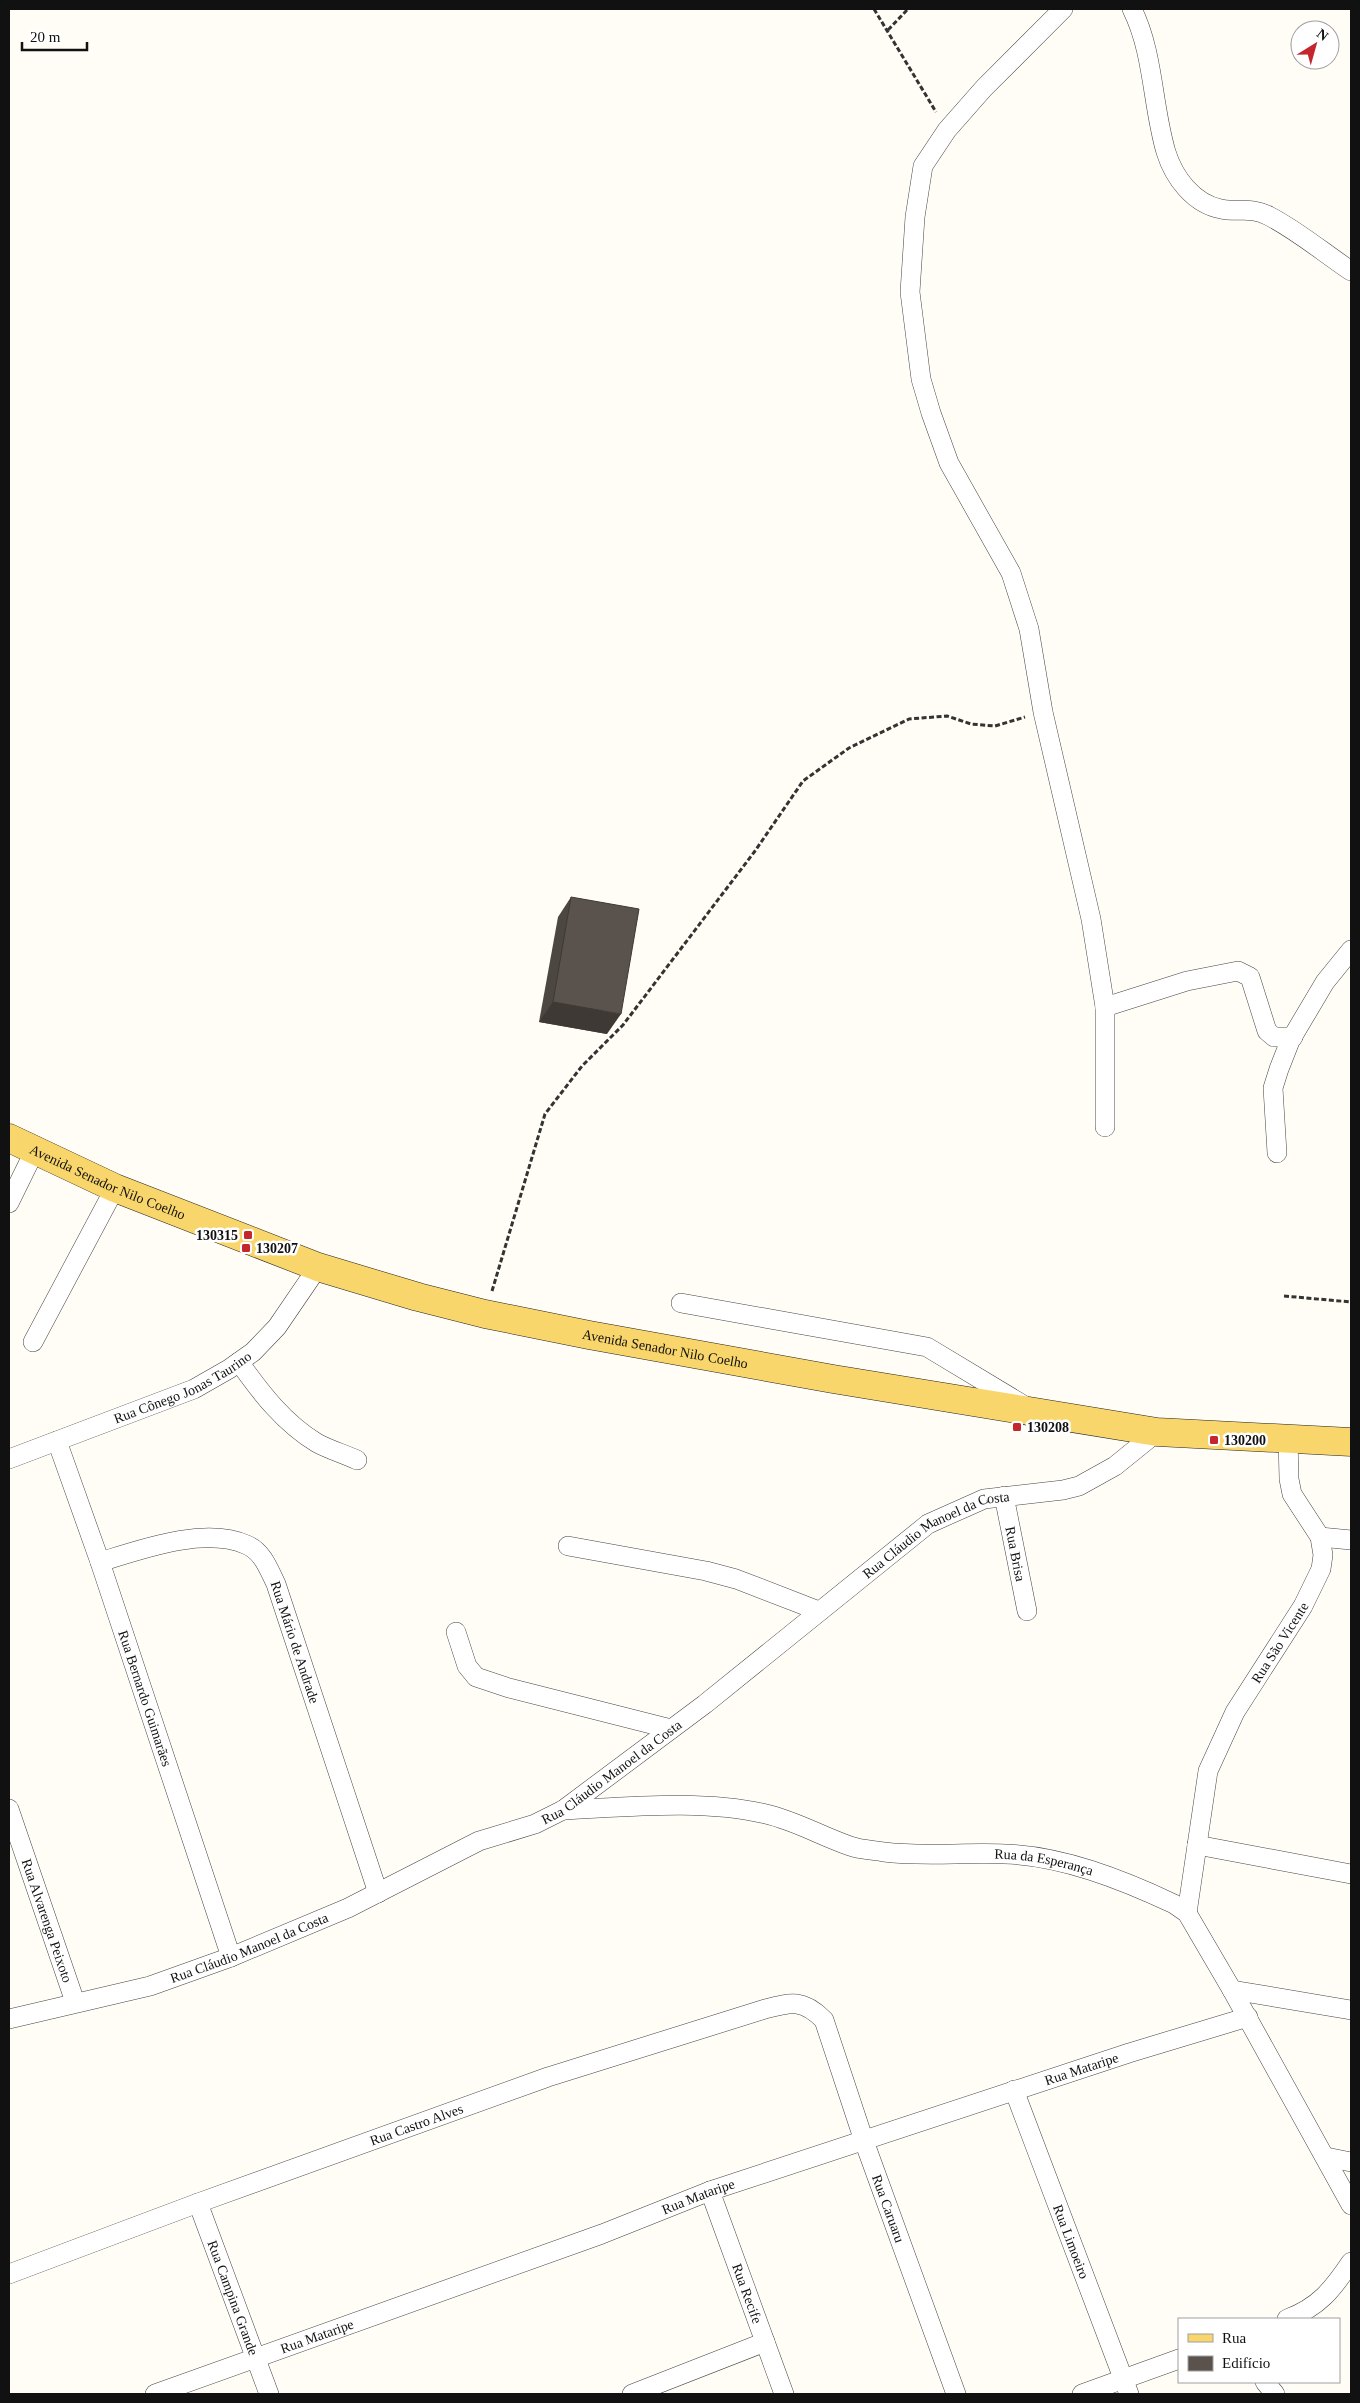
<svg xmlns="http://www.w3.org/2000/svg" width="1360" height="2403" font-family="'Times New Roman',serif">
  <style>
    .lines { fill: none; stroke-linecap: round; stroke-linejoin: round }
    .minor-casing { stroke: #444; stroke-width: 20 }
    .primary-casing { stroke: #222; stroke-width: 29 }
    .path { stroke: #333; stroke-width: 3; stroke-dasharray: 5 2.5; stroke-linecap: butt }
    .minor { stroke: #fff; stroke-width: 19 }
    .primary { stroke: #f9d66b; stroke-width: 28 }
    .wall { fill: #4d4742 }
    .shaded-wall { fill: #3f3936 }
    .building { fill: #5a524d; stroke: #3f3936 }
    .poi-dot { fill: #c4262e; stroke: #fff; stroke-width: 2 }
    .labels { text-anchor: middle; stroke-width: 5; stroke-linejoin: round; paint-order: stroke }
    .street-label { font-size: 14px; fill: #111; stroke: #fff }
    .poi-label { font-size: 14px; font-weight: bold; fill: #111; stroke: #fff; text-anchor: start }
  </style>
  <rect width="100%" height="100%" fill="#fffdf5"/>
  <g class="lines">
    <defs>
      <g id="minor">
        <polyline points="1063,9 984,88 947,130 923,166 915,217 910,292 921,379 931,413 949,463 1011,573 1029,629 1043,712 1091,919 1105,1007 1105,1127"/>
        <path d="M1132,9c22,44 20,96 34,143 8,26 28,52 55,57 18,4 29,-3 48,7 29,15 55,37 82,55"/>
        <polyline points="1105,1007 1187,981 1238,971 1250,977 1267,1031 1274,1037 1293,1037"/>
        <polyline points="1277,1153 1273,1088 1279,1069 1290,1041 1325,982 1351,950"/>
        <polyline points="9,1203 35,1150"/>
        <polyline points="681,1303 927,1347 1025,1406"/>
        <polyline points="33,1342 115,1188"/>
        <path d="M239,1362c22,31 45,61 78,81 13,7 27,11 40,17"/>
        <path id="s1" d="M57,1441l43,121 131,395"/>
        <path id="s2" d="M9,1459l185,-70 35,-20 24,-17 24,-25 41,-60"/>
        <path id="s3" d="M1004,1496l23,115"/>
        <polyline points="1320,1537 1351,1540"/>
        <polyline points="568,1546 706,1571 736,1579 819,1611"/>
        <path id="s4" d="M100,1562c42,-13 105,-36 147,-17 16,7 22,25 29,39l102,309"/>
        <polyline points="456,1632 467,1666 476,1677 509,1688 671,1729"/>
        <path id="s5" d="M9,1809l66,193"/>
        <path id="s6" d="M563,1810c64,-3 140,-11 203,4 30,7 55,22 84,32 11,4 23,4 34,6 38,5 81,0 121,2 57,2 116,25 169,50l13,9 45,77 119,215"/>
        <polyline points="1197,1845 1351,1874"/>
        <path id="s7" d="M1187,1913l21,-142 27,-59 68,-106 18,-37 2,-14 -3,-18 -28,-43 -3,-15 -1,-41"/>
        <polyline points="1232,1990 1351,2010"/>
        <path id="s8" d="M9,2019l141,-33 81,-29 117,-49 131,-67 56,-17 28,-14 142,-106 223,-180 56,-25 79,-9 16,-4 36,-20 42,-34"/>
        <path id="s9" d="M1014,2090l115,304"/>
        <polyline points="1326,2157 1351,2162"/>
        <path id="s10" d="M710,2191l74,203"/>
        <path id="s11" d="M198,2203l71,191"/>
        <path id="s12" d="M9,2274l189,-71 350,-126 217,-68c27,-7 38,-10 59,11l40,121 92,253"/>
        <path d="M1287,2319c32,-12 45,-29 64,-57"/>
        <polyline points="1265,2382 1275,2394"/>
        <path id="s13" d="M155,2394l447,-160 108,-43 419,-138 119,-36"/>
        <polyline points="632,2394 765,2342"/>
        <polyline points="1082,2394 1179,2359"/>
      </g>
      <g id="primary">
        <path id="s14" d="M9,1138l106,50 203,79 100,30 67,17 104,21 244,44 324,53 194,10"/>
      </g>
    </defs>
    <use href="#minor" class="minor-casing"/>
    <use href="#primary" class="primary-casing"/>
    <g class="path">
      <polyline points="874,9 936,112"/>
      <polyline points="888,30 908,9"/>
      <polyline points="492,1291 545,1114 582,1066 623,1025 755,851 803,781 849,748 909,719 947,716 971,724 995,726 1025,717"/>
      <polyline points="1284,1296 1351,1302"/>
    </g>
    <use href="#minor" class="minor"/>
    <use href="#primary" class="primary"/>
  </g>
  <polygon class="wall" points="571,897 607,1034 539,1022 558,917"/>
  <polygon class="shaded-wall" points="553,1002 621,1014 607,1034 539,1022"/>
  <polygon class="building" points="571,897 639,909 621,1014 553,1002"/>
  <g class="poi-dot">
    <rect x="243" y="1230" width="10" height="10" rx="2.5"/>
    <rect x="241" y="1243" width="10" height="10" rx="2.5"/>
    <rect x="1012" y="1422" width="10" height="10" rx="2.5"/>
    <rect x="1209" y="1435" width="10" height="10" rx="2.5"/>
  </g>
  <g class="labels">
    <g class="street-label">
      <text dy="5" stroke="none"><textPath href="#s14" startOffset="108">Avenida Senador Nilo Coelho</textPath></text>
      <text dy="5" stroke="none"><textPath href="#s14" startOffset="692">Avenida Senador Nilo Coelho</textPath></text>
      <text dy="5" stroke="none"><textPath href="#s2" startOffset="188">Rua Cônego Jonas Taurino</textPath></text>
      <text dy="5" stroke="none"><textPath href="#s8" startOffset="1061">Rua Cláudio Manoel da Costa</textPath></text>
      <text dy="5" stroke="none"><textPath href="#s3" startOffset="59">Rua Brisa</textPath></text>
      <text dy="5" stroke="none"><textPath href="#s7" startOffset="291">Rua São Vicente</textPath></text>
      <text dy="5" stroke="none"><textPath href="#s4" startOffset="262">Rua Mário de Andrade</textPath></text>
      <text dy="5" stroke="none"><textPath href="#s1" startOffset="272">Rua Bernardo Guimarães</textPath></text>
      <text dy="5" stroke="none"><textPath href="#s8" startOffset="656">Rua Cláudio Manoel da Costa</textPath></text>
      <text dy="5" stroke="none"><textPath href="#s6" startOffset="489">Rua da Esperança</textPath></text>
      <text dy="5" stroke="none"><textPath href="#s5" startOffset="118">Rua Alvarenga Peixoto</textPath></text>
      <text dy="5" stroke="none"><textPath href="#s8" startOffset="251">Rua Cláudio Manoel da Costa</textPath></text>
      <text dy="5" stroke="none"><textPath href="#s13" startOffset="982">Rua Mataripe</textPath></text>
      <text dy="5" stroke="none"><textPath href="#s12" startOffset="434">Rua Castro Alves</textPath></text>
      <text dy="5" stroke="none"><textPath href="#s13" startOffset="578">Rua Mataripe</textPath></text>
      <text dy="5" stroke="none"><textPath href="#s12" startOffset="1065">Rua Caruaru</textPath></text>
      <text dy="5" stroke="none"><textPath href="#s9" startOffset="162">Rua Limoeiro</textPath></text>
      <text dy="5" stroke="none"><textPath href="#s10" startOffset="109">Rua Recife</textPath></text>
      <text dy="5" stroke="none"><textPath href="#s11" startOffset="101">Rua Campina Grande</textPath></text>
      <text dy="5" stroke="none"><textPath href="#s13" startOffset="172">Rua Mataripe</textPath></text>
    </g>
    <g class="poi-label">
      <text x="238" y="1240" text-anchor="end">130315</text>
      <text x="256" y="1253">130207</text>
      <text x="1027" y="1432">130208</text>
      <text x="1224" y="1445">130200</text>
    </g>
  </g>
  <rect width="1360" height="2403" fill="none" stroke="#111111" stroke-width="20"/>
  <rect x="1178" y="2318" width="162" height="65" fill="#ffffff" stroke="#a0a0a0"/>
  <rect x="1188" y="2334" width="25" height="8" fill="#f9d66b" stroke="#a0a0a0"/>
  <text x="1222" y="2343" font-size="15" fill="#111111">Rua</text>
  <rect x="1188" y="2356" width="25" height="15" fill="#5a524d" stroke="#a0a0a0"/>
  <text x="1222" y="2368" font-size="15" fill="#111111">Edifício</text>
  <g transform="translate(1315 45) rotate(37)"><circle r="24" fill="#ffffff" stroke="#a0a0a0"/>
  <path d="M0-4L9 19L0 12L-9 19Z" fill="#c4262e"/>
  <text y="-8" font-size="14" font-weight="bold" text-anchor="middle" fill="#111111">N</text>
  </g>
  <path d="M22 42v8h65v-8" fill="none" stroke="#111111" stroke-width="2.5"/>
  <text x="30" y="42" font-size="15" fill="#111111" stroke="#ffffff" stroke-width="4" paint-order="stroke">20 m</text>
</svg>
